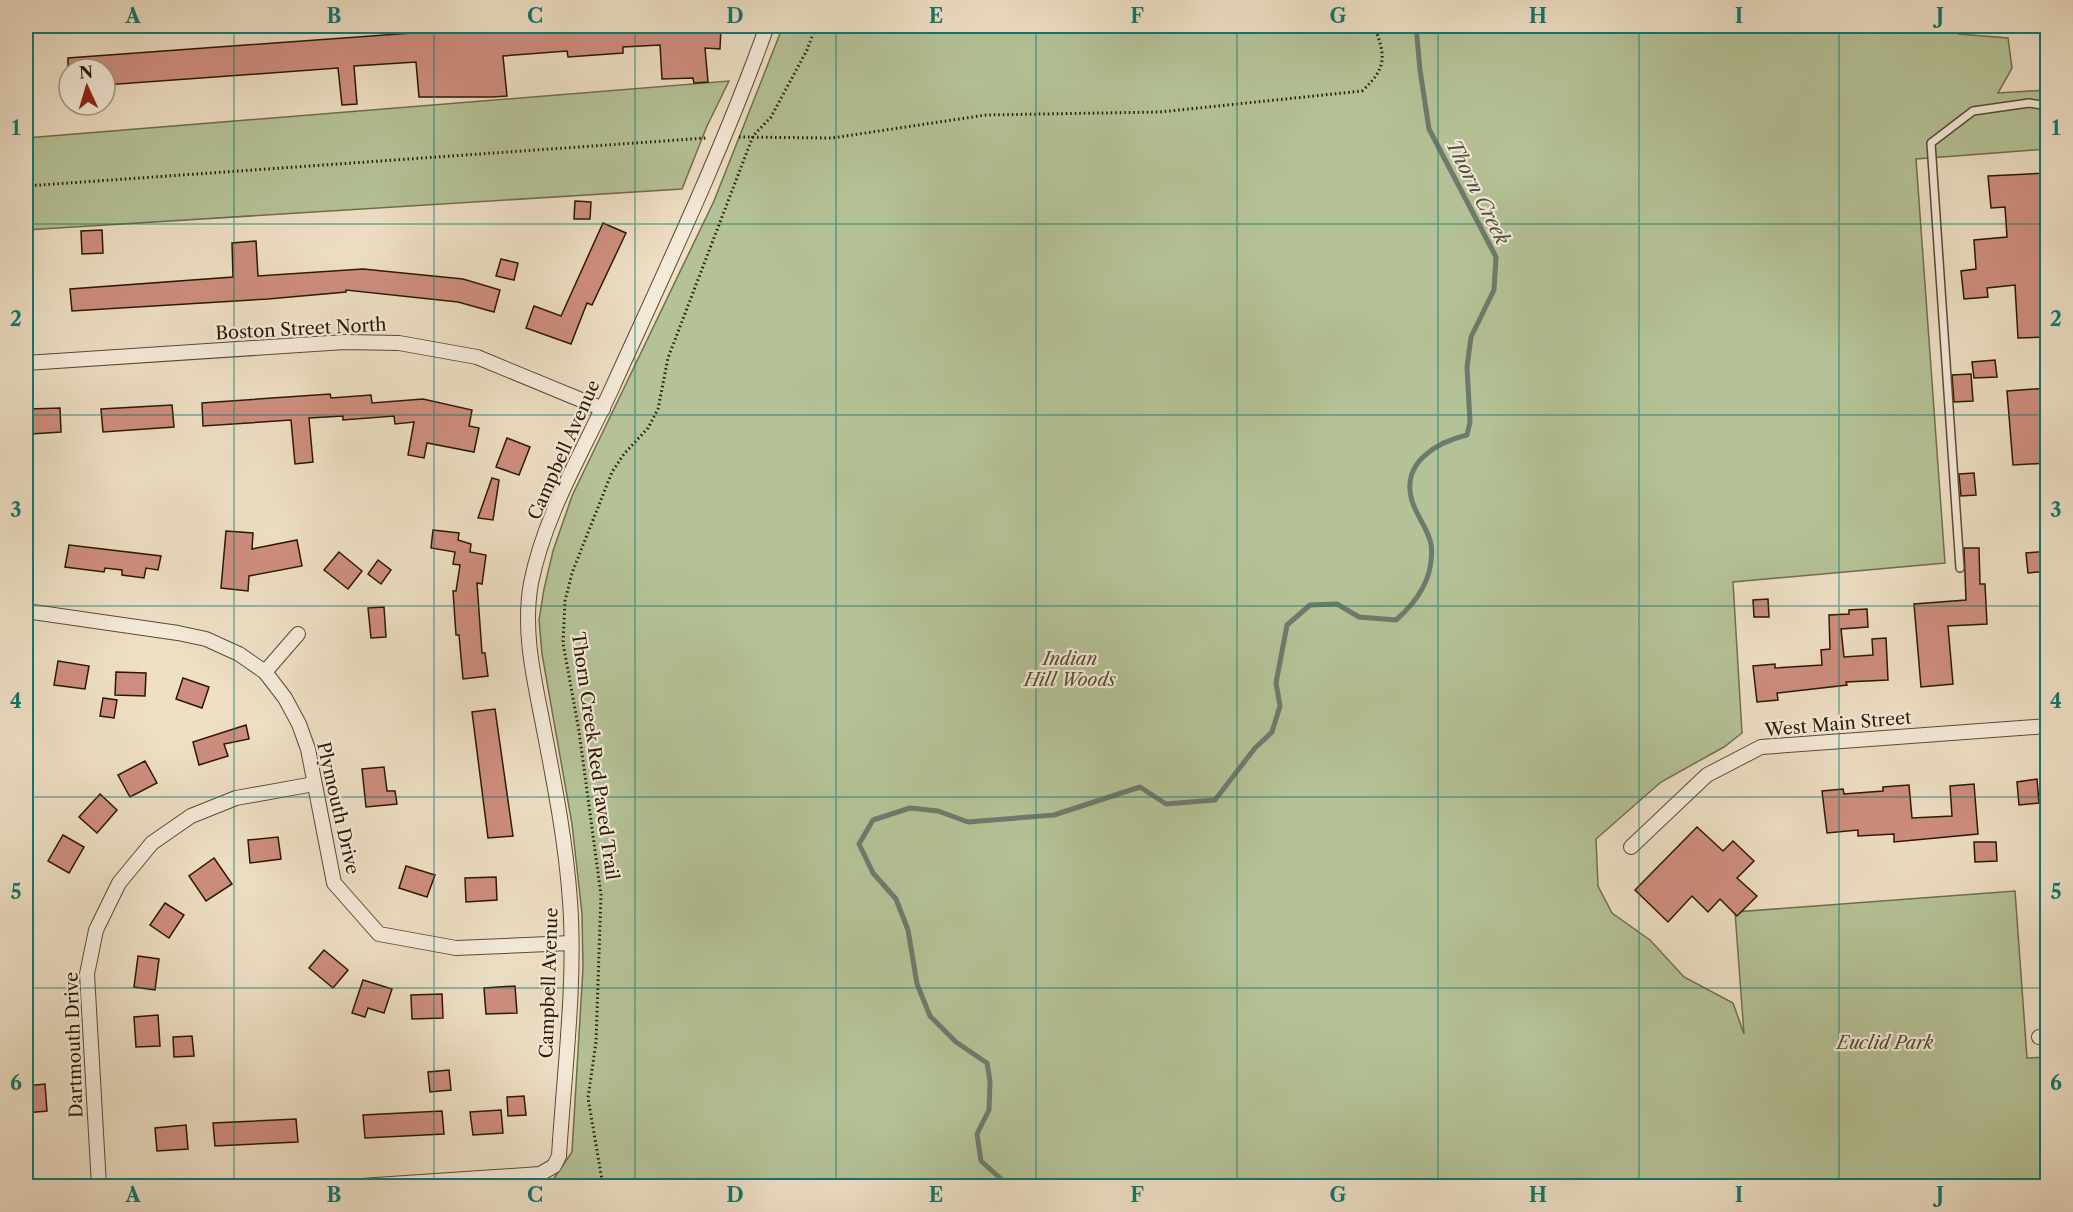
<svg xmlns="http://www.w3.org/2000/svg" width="2073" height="1212" font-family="'Libre Caslon Text',serif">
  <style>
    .green { fill: #b5c297; stroke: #706e4c; stroke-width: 1.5 }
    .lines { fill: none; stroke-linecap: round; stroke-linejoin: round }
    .stream { stroke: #6d7b6d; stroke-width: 5 }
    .building { fill: #cf8e7f; stroke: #2a1902; stroke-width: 1.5 }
    .service-casing { stroke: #5b4a33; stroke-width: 10 }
    .minor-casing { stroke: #5b4a33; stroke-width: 16 }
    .path { stroke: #2a1902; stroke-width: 3; stroke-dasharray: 1.5 3; stroke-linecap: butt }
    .service { stroke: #f4ead9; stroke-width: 7 }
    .minor { stroke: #f4ead9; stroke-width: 14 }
    .grid { fill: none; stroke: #0f766e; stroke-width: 1.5; stroke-opacity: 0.55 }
    .labels { text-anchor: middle; stroke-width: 4.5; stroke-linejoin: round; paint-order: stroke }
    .street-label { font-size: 18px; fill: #2a1902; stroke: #f4ead9 }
    .park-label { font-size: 18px; font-style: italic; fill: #544c2f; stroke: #f4ead9 }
    .water-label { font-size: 20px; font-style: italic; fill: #515241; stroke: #f4ead9 }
    .neatline { fill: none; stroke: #0f766e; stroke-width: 2 }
    .grid-label { font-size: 20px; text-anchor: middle; font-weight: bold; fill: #0f766e }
  </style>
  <rect width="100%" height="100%" fill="#eedfc5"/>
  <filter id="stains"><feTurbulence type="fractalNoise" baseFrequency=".00333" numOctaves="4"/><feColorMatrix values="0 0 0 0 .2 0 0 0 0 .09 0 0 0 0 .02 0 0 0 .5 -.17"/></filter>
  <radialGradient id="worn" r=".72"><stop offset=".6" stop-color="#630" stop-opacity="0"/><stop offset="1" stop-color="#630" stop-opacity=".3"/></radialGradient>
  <g class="green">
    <polygon points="783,26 1948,26 1959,34 2008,38 2012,68 1998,93 2047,90 2047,149 1916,159 1945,563 1733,582 1742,733 1724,747 1661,782 1596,839 1598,886 1612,913 1650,940 1684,977 1733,1003 1744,1034 1735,912 2015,891 2027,1058 2047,1057 2047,1186 539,1186 550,1184 572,1152 583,968 582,914 572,824 542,654 539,620 544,589 553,551 572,496 714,201"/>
    <polygon points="729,81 707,126 682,189 26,230 26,138"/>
  </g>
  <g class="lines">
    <path class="stream" d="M1009,1186l-28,-25 -4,-27 12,-24 1,-29 -3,-18 -31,-21 -26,-26 -13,-32 -9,-54 -12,-31 -23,-26 -14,-29 14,-24 37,-12 28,3 30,11 86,-7 86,-28 26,17 49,-4 40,-52 17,-16 8,-26 -4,-23 11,-58 23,-20 27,-1 22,13 37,3c23,-20 39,-44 35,-76 -3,-16 -17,-31 -20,-47 -8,-36 27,-55 56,-62l3,-13 -3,-55 4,-30 23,-47 2,-33 -67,-128 -9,-59 -4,-44"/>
  </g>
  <g class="building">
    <polygon points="509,26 721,26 720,49 705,48 708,82 694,83 693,78 662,79 660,45 623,47 623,53 568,57 567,51 503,56 507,96 492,97 419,97 416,62 354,66 357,104 342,105 338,68 105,85 105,69 68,69 68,58"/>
    <polygon points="2048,173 2048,337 2018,338 2015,285 1987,288 1988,297 1964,299 1961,271 1976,269 1974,240 2007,237 2005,207 1991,208 1988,176"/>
    <polygon points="575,201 591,202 590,219 574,219"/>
    <polygon points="603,223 626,233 592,305 587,303 571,344 526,328 534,306 561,316"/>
    <polygon points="102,230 103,253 82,254 81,231"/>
    <polygon points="256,241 258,276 363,269 463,279 500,290 494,312 458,302 346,290 346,292 268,299 72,311 70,289 233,277 232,243"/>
    <polygon points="501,259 518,263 514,280 496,276"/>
    <polygon points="1995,360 1997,377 1974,378 1972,362"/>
    <polygon points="1971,374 1973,401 1954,402 1952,375"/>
    <polygon points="2048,388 2048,463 2013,465 2007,391"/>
    <polygon points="330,394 331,398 371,395 372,403 423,399 472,410 469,426 479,428 474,452 427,443 424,458 408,455 414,422 395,424 394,416 343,420 343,416 309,418 313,462 295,464 291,420 203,426 202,403"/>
    <polygon points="172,405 174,427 103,432 101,409"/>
    <polygon points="60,408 61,432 31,434 29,409"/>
    <polygon points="507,438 530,447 519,475 496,467"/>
    <polygon points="1974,473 1976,495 1961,496 1959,474"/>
    <polygon points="492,478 499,480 493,520 478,518"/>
    <polygon points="433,530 459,533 458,540 471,544 470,552 486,555 482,584 477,583 482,653 485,653 488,676 463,679 459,635 456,635 453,591 456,591 460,565 453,564 455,552 431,548"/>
    <polygon points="226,531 253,533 252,549 297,540 302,566 249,576 248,591 221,588"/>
    <polygon points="69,545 161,556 158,570 146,568 144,578 122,575 122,570 105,568 104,572 65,567"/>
    <polygon points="1964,548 1979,548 1980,584 1985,584 1987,624 1948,626 1953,684 1921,687 1914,604 1966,600"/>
    <polygon points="2048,551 2048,571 2028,573 2026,553"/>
    <polygon points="339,552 362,571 348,589 324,570"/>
    <polygon points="378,560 391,570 381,584 368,574"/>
    <polygon points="1768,599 1769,617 1754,617 1753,600"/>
    <polygon points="384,607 386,637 371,638 368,608"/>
    <polygon points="1867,609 1868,627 1841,629 1844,657 1873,655 1872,639 1886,638 1888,680 1846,682 1847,685 1777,693 1778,700 1757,702 1753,666 1775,664 1775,668 1822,665 1821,650 1830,649 1829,615 1849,614 1849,610"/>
    <polygon points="58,661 89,666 85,689 54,685"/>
    <polygon points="116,672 146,673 145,696 115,695"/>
    <polygon points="183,678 209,687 202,708 176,699"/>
    <polygon points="103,698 117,700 114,718 100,716"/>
    <polygon points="495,709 513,836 488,838 472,712"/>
    <polygon points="246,725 249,739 224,744 228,756 199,765 193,742"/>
    <polygon points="145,761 157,783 130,797 118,775"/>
    <polygon points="384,767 387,791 395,791 397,804 366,807 362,769"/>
    <polygon points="2037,779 2039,803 2019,805 2017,782"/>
    <polygon points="1974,784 1978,834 1894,842 1894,834 1858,836 1858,830 1827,833 1822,791 1843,789 1844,794 1883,791 1883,787 1909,785 1912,818 1952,816 1950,786"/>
    <polygon points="100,794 117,810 97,833 79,817"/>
    <polygon points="1697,827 1723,851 1733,841 1754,861 1737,878 1757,896 1737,916 1720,899 1708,912 1692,896 1668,922 1635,890"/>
    <polygon points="63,835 84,847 69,873 48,861"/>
    <polygon points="278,837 281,859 250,863 248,840"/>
    <polygon points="1974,842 1996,842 1997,861 1975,862"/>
    <polygon points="214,858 232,884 206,901 189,876"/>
    <polygon points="406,866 435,875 427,897 399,888"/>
    <polygon points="496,877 497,900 466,902 465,878"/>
    <polygon points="165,903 184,915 169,938 150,925"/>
    <polygon points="324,950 348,970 333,988 309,968"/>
    <polygon points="138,956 159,959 155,990 134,987"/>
    <polygon points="363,980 392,989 384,1013 368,1008 365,1017 352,1013"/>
    <polygon points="515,986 517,1013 486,1014 484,988"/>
    <polygon points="442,994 443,1018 412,1019 411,995"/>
    <polygon points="158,1015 160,1046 136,1047 134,1017"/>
    <polygon points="192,1036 194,1056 174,1057 173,1037"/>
    <polygon points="449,1070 451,1090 430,1092 428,1072"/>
    <polygon points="45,1084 47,1111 26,1113 26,1086"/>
    <polygon points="524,1096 526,1115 508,1116 507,1097"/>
    <polygon points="501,1110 503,1133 473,1135 470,1112"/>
    <polygon points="442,1111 444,1134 365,1138 363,1115"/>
    <polygon points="296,1119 298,1142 215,1146 213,1123"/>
    <polygon points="186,1125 188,1149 157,1151 155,1128"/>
  </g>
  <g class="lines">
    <defs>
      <g id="service">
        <polyline points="1574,26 1583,26"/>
        <polyline points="1960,568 1931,143 1973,111 2029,103 2048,106"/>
      </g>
      <g id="minor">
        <polyline points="26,363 345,342 399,343 477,357 603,409"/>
        <polyline points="26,611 178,633 206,639 239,654 265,672 285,698 299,724 308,749 334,883 379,934 456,948 571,943"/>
        <polyline points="265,672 298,634"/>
        <polyline points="1631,847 1707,775 1761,747 2048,726"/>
        <polyline points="2039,1037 2048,1036"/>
        <polyline points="99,1186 87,974 96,930 119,883 152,843 191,816 236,798 314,784"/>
        <path d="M361,1186l179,-12 14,-8 5,-10c5,-83 17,-173 11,-255 -4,-58 -15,-114 -26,-171 -9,-48 -22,-97 -13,-147 14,-70 53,-133 82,-197 54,-119 110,-237 154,-360"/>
      </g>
    </defs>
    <use href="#service" class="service-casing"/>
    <use href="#minor" class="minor-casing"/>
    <g class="path">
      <path d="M739,137l93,1 154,-23 174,-3 202,-21c25,-23 24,-35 12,-65"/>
      <polyline points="26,186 706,138"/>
      <polyline points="603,1186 588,1098 596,1042 601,895 579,731 563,643 565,601 572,573 612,472 624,454 648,428 658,409 668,358 753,136 771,117 807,50 816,26"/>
    </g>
    <use href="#service" class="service"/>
    <use href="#minor" class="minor"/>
  </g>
  <path class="grid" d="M234,26v1160M434,26v1160M635,26v1160M836,26v1160M1036,26v1160M1237,26v1160M1438,26v1160M1639,26v1160M1839,26v1160M26,224h2022M26,415h2022M26,606h2022M26,797h2022M26,988h2022"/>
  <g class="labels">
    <g class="street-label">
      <text transform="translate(301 329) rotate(-3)" y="6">Boston Street North</text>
      <text transform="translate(564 450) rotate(-66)" y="6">Campbell Avenue</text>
      <text transform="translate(1838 724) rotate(-5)" y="6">West Main Street</text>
      <text transform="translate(595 756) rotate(82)" y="6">Thorn Creek Red Paved Trail</text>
      <text transform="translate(338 808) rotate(77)" y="6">Plymouth Drive</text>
      <text transform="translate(549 983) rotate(-88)" y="6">Campbell Avenue</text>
      <text transform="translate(74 1045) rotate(-92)" y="6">Dartmouth Drive</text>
    </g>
    <g class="park-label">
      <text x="1070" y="665">Indian<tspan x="1070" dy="21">Hill Woods</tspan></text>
      <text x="1885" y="1049">Euclid Park</text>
    </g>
    <g class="water-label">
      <text transform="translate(1478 192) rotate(63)" y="7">Thorn Creek</text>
    </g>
  </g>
  <rect width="2073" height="1212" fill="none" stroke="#eedfc5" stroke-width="66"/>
  <g transform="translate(87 87) rotate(356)"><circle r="28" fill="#f4ead9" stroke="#a39683" stroke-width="1.5"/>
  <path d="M0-4.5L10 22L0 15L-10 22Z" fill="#8f2418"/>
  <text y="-9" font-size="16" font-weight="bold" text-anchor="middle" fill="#2a1902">N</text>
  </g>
  <rect x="33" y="33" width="2007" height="1146" class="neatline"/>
  <g class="grid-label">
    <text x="133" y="23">A</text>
    <text x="334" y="23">B</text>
    <text x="535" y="23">C</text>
    <text x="735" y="23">D</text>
    <text x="936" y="23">E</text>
    <text x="1137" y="23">F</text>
    <text x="1338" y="23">G</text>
    <text x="1538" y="23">H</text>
    <text x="1739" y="23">I</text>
    <text x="1940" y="23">J</text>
    <text x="16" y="135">1</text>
    <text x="2056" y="135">1</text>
    <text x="16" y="326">2</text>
    <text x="2056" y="326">2</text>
    <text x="16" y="517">3</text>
    <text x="2056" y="517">3</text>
    <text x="16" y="708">4</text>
    <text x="2056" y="708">4</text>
    <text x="16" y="899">5</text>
    <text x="2056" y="899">5</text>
    <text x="16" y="1090">6</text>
    <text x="2056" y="1090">6</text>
    <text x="133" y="1202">A</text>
    <text x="334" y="1202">B</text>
    <text x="535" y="1202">C</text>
    <text x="735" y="1202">D</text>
    <text x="936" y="1202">E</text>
    <text x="1137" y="1202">F</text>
    <text x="1338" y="1202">G</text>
    <text x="1538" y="1202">H</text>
    <text x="1739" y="1202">I</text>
    <text x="1940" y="1202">J</text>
  </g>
  <rect width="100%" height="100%" filter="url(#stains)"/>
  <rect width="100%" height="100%" fill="url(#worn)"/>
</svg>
